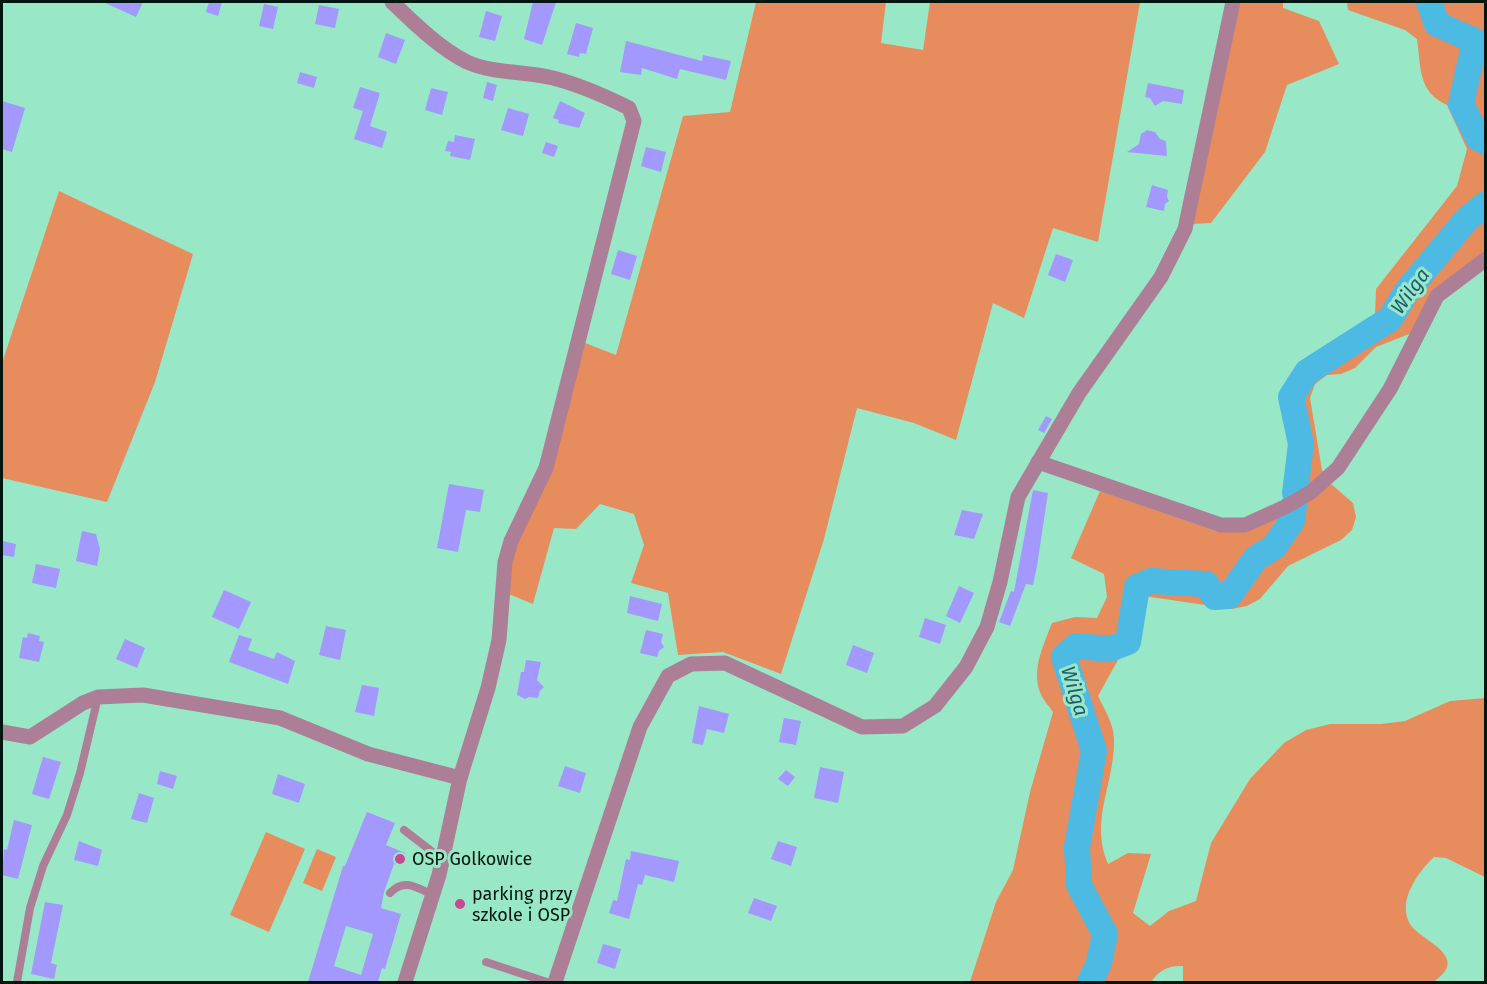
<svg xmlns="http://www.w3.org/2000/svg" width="1487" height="984" font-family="'Fira Sans',sans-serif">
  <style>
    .green { fill: #e78c5d }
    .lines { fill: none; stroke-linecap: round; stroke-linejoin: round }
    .river { stroke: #4dbae4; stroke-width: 26 }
    .building { fill: #a398fd; fill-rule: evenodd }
    .lane { stroke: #ad7f96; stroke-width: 8 }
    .street { stroke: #ad7f96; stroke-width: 15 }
    .poi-dot { fill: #c84894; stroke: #98e8c8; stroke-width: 2 }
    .labels { text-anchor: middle; stroke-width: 6; stroke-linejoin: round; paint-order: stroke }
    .poi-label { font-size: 18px; fill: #00160e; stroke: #98e8c8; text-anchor: start }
    .water-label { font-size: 20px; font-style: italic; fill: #1f5a70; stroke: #98e8c8 }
  </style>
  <rect width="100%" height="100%" fill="#98e8c8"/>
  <g class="green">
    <polygon points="756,2 886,2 881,43 923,50 930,2 1140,2 1098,242 1053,228 1024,318 993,303 956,440 914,423 857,408 824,539 781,674 723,652 678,655 668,593 631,583 644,545 634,514 600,504 576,529 554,528 533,604 506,593 507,562 580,341 616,355 683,116 730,112"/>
    <polygon points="1238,2 1283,2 1283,8 1319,21 1339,64 1287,85 1265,152 1211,223 1192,224"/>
    <path d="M1347,2h138v256l-32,26 -36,47 -41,16 -21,21 -14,6 -14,1 -12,9 -5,14 12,72 8,13 23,20 3,14 -4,13 -11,10 -53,26 -28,33 -13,7 -15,3 -88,-13 -15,44 -31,56c6,13 16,28 16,43 1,45 -25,80 -6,125l20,-11 23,1 -18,59 17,13 19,-15 27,-10 15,-58 39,-64 34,-36 22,-13 24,-6h51l24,-3 45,-20 35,-3v179l-39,-19 -12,-1c-17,16 -40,48 -21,71 14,15 57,30 20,54h-250v-16c-14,-1 -24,4 -32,16h-181l26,-80 17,-32 17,-78 23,-80c-4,-6 -11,-13 -13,-20 -9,-22 4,-48 12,-69l23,-6 22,1 10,-21 -3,-23 -33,-16 29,-67 116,40 85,-26 -11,-15 2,-45 -11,-53 7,-15 15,-12 56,-31 16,-19 1,-26 81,-103 10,-37 -20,-44c-29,-13 -26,-37 -30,-66l-12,-9 -57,-20z"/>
    <polygon points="59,191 193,254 155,382 107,502 2,478 2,363"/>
    <polygon points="266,832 305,849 269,932 230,915"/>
    <polygon points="317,849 336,857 322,891 303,883"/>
  </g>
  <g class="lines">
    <g class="river">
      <polyline points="1429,2 1437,24 1475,41 1461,104 1478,138 1486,142"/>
      <polyline points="1295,493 1301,444 1291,397 1307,372 1390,319 1407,291 1467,219 1486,204"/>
      <polyline points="1090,982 1099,963 1105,934 1079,885 1077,847 1094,751 1064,657 1076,646 1110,649 1128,642 1137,587 1151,581 1206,584 1215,597 1229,596 1256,558 1274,547 1292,521 1294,505"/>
    </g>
  </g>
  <g class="building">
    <polygon points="103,2 143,2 136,17"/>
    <polygon points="209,2 222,2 218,16 206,12"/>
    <polygon points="533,2 556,2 542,45 524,39"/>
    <polygon points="264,4 278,7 273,29 259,26"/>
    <polygon points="319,5 339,9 335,28 315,24"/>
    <polygon points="486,11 502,16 495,41 479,37"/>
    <polygon points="576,23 593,28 586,54 580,53 579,57 567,54"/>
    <polygon points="386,33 405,40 396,64 378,57"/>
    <polygon points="626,41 702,61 703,55 731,61 726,80 680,69 677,79 642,68 641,75 620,72"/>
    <polygon points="300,72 317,77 314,88 297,83"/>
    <polygon points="487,82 497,85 493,101 483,98"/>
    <polygon points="1148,83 1184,90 1182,104 1163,101 1155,106 1150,98 1145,97"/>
    <polygon points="360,87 380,93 370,126 387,132 382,148 354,139 363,111 353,108"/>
    <polygon points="431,88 448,92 442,115 425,110"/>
    <polygon points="2,101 25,108 12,152 2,149"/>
    <polygon points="560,101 585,113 579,128 558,123 559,120 553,118"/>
    <polygon points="508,108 529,114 523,136 501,130"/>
    <polygon points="1147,130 1155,132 1160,139 1166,141 1167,156 1127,152 1139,144 1141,134"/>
    <polygon points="455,135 475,139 470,160 450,156 451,152 445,151 448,141 454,142"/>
    <polygon points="546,142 558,146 554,157 542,153"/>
    <polygon points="646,147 666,152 661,172 641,166"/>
    <polygon points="1152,185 1168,190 1167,197 1169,201 1165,204 1164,211 1146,207"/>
    <polygon points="618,250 637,256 630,280 611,274"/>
    <polygon points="1056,254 1073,260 1065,282 1048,275"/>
    <polygon points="1046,416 1052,419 1044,433 1038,430"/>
    <polygon points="449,484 484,490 480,512 466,510 458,552 437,548"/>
    <polygon points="1033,490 1048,493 1037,566 1033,585 1026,584 1010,626 999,622 1011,591 1014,592"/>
    <polygon points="962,510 983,514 974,539 954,535"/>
    <polygon points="82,531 96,534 100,549 97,566 76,561"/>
    <polygon points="2,541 16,544 14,557 2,555"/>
    <polygon points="36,564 60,569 56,588 32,583"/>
    <polygon points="959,586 974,593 960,623 946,616"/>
    <polygon points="224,590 251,602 239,629 212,617"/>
    <polygon points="630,596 662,604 658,621 627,613"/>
    <polygon points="925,618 946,625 940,644 919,637"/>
    <polygon points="326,626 346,630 340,660 319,655"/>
    <polygon points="646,630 663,634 661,642 664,647 659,651 657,657 640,653"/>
    <polygon points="28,633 40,636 39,641 44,642 39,662 19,658 23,637 27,638"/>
    <polygon points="239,635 252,639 248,650 274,659 277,652 295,661 288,684 229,662"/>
    <polygon points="125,639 145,648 137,668 116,659"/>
    <polygon points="853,645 874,653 867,673 846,665"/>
    <polygon points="526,660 541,662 537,680 544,687 540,691 538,698 529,697 525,699 517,695 521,672 524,672"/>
    <polygon points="362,685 379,688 374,716 355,712"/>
    <polygon points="699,706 729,714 724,733 707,729 703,745 692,743"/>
    <polygon points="784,718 801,721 796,745 779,742"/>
    <polygon points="43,757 61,762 49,799 32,794"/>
    <polygon points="565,766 586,773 580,793 558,786"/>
    <polygon points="820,767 844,772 838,803 814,798"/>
    <polygon points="786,770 795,777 788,786 778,779"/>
    <polygon points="160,771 177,776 173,789 157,784"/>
    <polygon points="278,774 305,784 299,803 272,794"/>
    <polygon points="139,793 154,798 147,823 131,819"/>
    <path d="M367,812l28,11 -9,22 19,8 -5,13 -6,-2 -10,28 -3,16 20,6 -16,55 -3,-1 -4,14h-70l35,-116h2zM346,926l27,8 -12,41 -27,-9z"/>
    <polygon points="14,820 32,825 18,879 2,875 4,849 7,850"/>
    <polygon points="79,841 102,850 98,866 74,860"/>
    <polygon points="778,841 797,847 791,866 771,859"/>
    <polygon points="631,851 679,861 674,882 645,875 642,885 638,884 629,919 609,913 613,900 617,901 626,859 630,860"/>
    <polygon points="754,898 777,906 771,921 748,913"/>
    <polygon points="45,902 63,905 51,963 57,965 54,979 31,974"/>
    <polygon points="603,944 621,949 615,969 597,963"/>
  </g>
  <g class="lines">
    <g class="lane">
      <polyline points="404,830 443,860"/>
      <path d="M390,893c14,-15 26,-6 43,2"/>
      <polyline points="486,962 547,982"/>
      <polyline points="17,982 30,908 43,866 67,815 80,773 98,697"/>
    </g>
    <g class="street">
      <path d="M392,2c22,21 47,46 75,60 27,12 58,9 86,16 27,7 52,18 76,30l5,13 -88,347 -35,73 -6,21 -6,78 -11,48 -28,90 -21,97 -34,107"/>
      <polyline points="1038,462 1221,525 1245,525 1287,506 1311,492 1338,468 1390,389 1437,296 1486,259"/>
      <polyline points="2,732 30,737 83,703 98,697 143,695 280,718 368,754 460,778"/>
      <polyline points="555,982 640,727 668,676 691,664 725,663 862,727 903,726 935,706 966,667 987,627 1000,582 1018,497 1079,393 1161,277 1185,229 1233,2"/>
    </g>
  </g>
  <g class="poi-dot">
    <circle cx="400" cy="859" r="6"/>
    <circle cx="460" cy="904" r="6"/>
  </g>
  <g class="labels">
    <g class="poi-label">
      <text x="412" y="865">OSP Golkowice</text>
      <text x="472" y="900">parking przy<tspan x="472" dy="21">szkole i OSP</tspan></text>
    </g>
    <g class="water-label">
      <text transform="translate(1410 291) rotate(-54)" y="7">Wilga</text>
      <text transform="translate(1075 691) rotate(73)" y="7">Wilga</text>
    </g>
  </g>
  <rect width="1487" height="984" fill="none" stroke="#00160e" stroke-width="6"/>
</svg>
